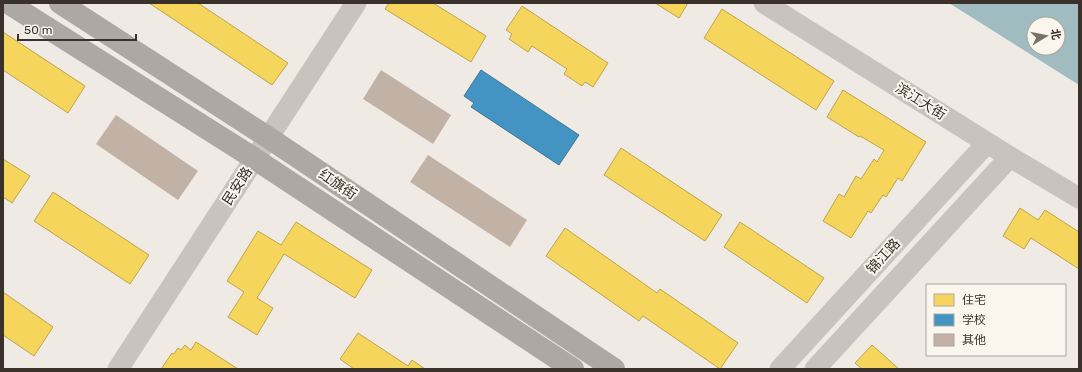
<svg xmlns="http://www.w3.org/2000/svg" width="1082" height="372" font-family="Rubik,'Noto Sans SC',sans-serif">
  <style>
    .water { fill: #a0bcc0; fill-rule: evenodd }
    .homes { fill: #f6d55c; stroke: #bea44d }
    .schools { fill: #4393c3; stroke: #407695 }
    .building { fill: #c2b2a6 }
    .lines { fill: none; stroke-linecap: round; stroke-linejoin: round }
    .minor { stroke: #c8c3bd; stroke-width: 21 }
    .major { stroke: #ada8a2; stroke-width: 22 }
    .labels { text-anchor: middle; stroke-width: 4; stroke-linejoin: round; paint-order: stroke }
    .street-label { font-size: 14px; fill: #3a312a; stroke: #faf6ed }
  </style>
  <rect width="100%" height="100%" fill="#efebe4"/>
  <path class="water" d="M949,3h130v82zM1034,24h24v24h-24z"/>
  <g class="homes">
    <polygon points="149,3 198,3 288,63 272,85"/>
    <polygon points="389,3 433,3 486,36 471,62 385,9"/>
    <polygon points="655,3 688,3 679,18"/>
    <polygon points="522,6 608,63 593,87 585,82 582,86 564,74 567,69 532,46 528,52 509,39 512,34 506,30"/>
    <polygon points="722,9 834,81 816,110 704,38"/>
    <polygon points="3,32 85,86 68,113 3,70"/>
    <polygon points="843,90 926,142 902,181 898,178 886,197 883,195 871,213 868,211 851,238 823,221 839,194 844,197 856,176 861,179 874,159 877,162 884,150 860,136 859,137 827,117"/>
    <polygon points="621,148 722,215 705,241 604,175"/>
    <polygon points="3,159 30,176 12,203 3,197"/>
    <polygon points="53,192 149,255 130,284 34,221"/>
    <polygon points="1020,208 1038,220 1045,210 1079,232 1079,269 1031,238 1024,249 1003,236"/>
    <polygon points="296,222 372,270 355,298 284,254 257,298 273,308 257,335 228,317 244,292 227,281 258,231 281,245"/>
    <polygon points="740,222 824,278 807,303 724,247"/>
    <polygon points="565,228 657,293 660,289 738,343 720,369 643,316 639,321 546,256"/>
    <polygon points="3,292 53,327 34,356 3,335"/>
    <polygon points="358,333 408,366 412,360 425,369 354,369 340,359"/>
    <polygon points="196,342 238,369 161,369 172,353 174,354 178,348 181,350 185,345 191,350"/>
    <polygon points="872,345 899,369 862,369 855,363"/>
  </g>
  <polygon class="schools" points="481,70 579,135 559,165 471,107 474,103 464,96"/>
  <g class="building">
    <polygon points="381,70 451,115 433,144 363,99"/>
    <polygon points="116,115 198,171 178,200 96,144"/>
    <polygon points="428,155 527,220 510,247 410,182"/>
  </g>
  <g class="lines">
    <g class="minor">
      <polyline points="764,3 1010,157 1079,198"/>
      <polyline points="118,369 356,3"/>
      <polyline points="780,369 987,143"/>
      <polyline points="815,369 1010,157"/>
    </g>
    <g class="major">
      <polyline points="8,3 255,159 573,369"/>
      <polyline points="60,3 269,138 614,369"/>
    </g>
  </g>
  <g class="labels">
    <g class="street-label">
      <text transform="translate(921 101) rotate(32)" y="5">滨江大街</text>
      <text transform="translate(338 184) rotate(34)" y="5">红旗街</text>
      <text transform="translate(237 186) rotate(-57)" y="5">民安路</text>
      <text transform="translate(883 256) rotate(-48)" y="5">锦江路</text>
    </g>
  </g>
  <rect width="1082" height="372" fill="none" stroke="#3a312a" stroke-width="8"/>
  <rect x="926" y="284" width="140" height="72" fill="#faf6ed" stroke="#ada79f"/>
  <rect x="934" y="294" width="20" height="12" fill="#f6d55c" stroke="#ada79f"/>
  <text x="962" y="304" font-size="12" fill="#3a312a">住宅</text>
  <rect x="934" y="314" width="20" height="12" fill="#4393c3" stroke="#ada79f"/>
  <text x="962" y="324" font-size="12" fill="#3a312a">学校</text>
  <rect x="934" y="334" width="20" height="12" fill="#c2b2a6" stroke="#ada79f"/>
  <text x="962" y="344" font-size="12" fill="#3a312a">其他</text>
  <g transform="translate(1046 36) rotate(80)"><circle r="19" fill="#faf6ed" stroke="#ada79f"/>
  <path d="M0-3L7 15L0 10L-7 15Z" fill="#79726b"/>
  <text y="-6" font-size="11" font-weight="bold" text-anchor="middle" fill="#3a312a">北</text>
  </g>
  <path d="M18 34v6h118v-6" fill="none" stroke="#3a312a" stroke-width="2"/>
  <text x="24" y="34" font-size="12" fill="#3a312a" stroke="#faf6ed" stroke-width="3" paint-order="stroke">50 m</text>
</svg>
